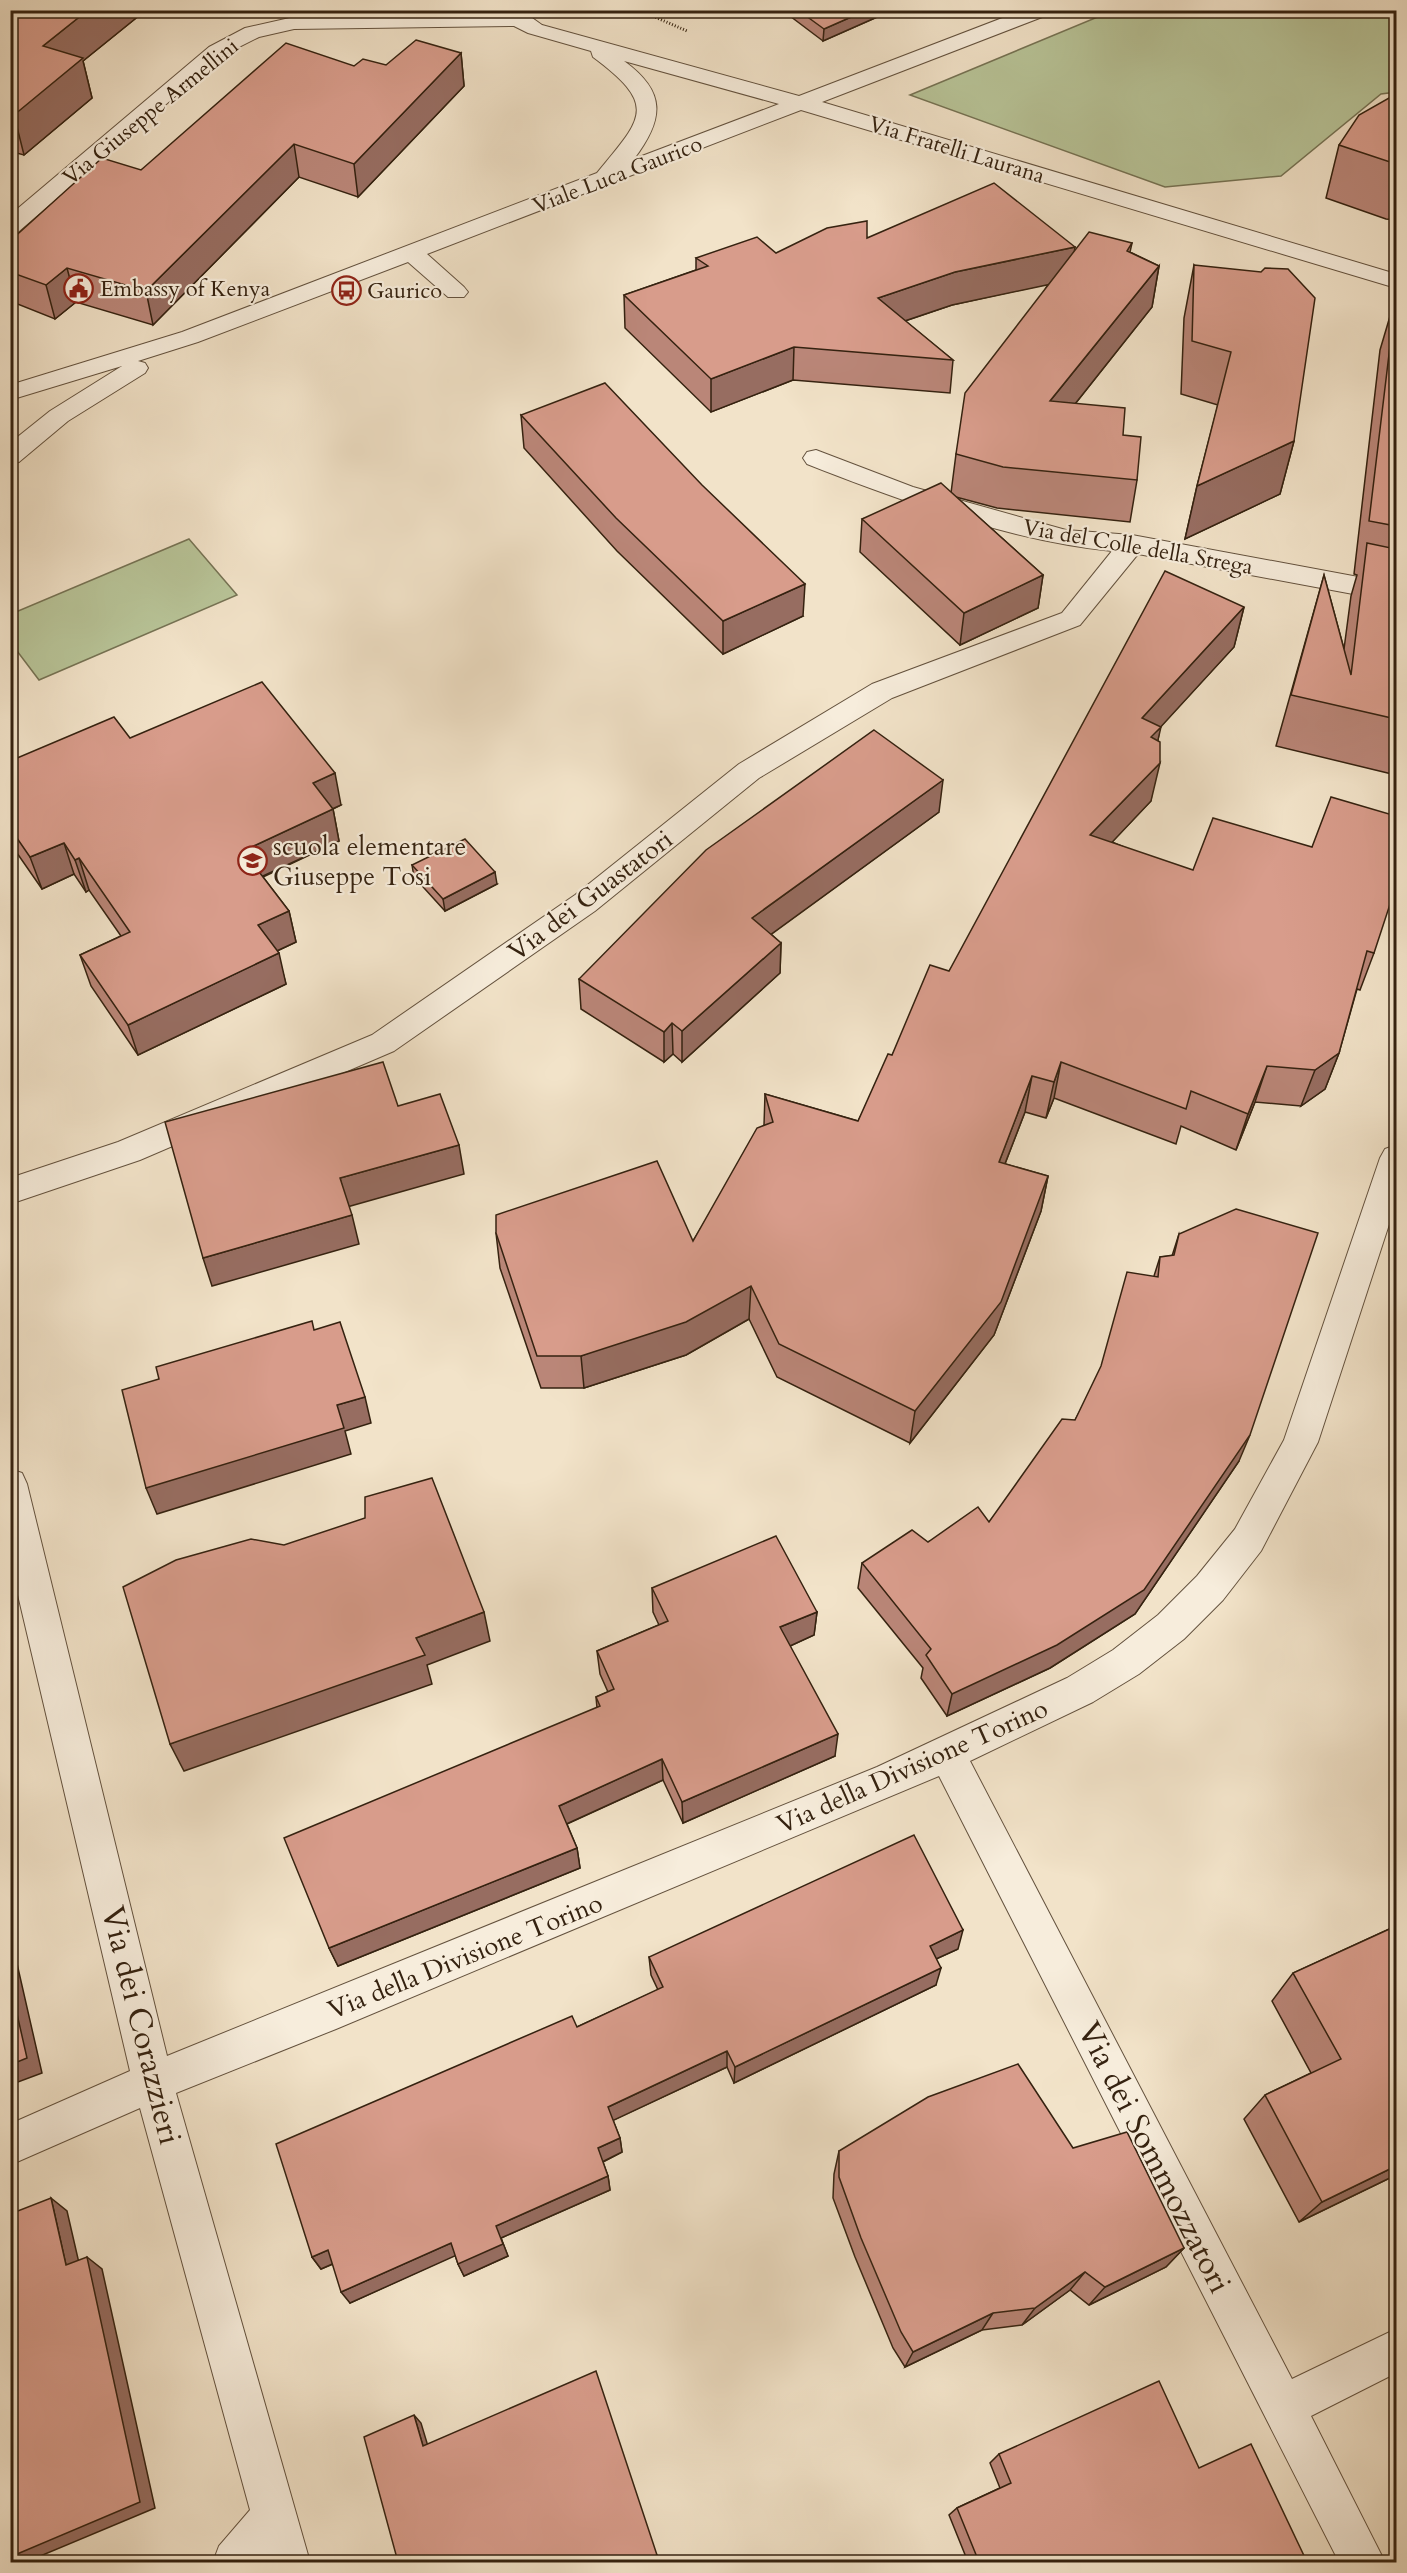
<svg xmlns="http://www.w3.org/2000/svg" width="1407" height="2573" font-family="Cardo,serif">
  <style>
    .green { fill: #b8c498; stroke: #767354; stroke-width: 1.5 }
    .lines { fill: none; stroke-linecap: round; stroke-linejoin: round }
    .minor-casing { stroke: #64523e; stroke-width: 2 }
    .path { stroke: #352210; stroke-width: 3; stroke-dasharray: 1 2; stroke-linecap: butt }
    .minor { fill: #f7eddc; fill-rule: evenodd }
    .wall { fill: #ba8678; stroke: #352210; stroke-width: 1.5 }
    .shaded-wall { fill: #976d61; stroke: #352210; stroke-width: 1.5 }
    .building { fill: #d89c8b; stroke: #352210; stroke-width: 1.5 }
    .labels { text-anchor: middle; stroke-width: 4.5; stroke-linejoin: round; paint-order: stroke }
    .far-street-label { font-size: 22px; fill: #352210; stroke: #f7eddc }
    .far-poi-label { font-size: 22px; fill: #352210; stroke: #f7eddc; text-anchor: start }
    .poi-label { font-size: 26px; fill: #352210; stroke: #f7eddc; text-anchor: start }
    .street-label { font-size: 26px; fill: #352210; stroke: #f7eddc }
    .near-street-label { font-size: 32px; fill: #352210; stroke: #f7eddc }
  </style>
  <rect width="100%" height="100%" fill="#f2e3c9"/>
  <filter id="stains"><feTurbulence type="fractalNoise" baseFrequency=".00333" numOctaves="4"/><feColorMatrix values="0 0 0 0 .2 0 0 0 0 .09 0 0 0 0 .02 0 0 0 .5 -.17"/></filter>
  <radialGradient id="worn" r=".72"><stop offset=".6" stop-color="#630" stop-opacity="0"/><stop offset="1" stop-color="#630" stop-opacity=".3"/></radialGradient>
  <g class="green">
    <polygon points="1112,11 1396,11 1396,92 1381,94 1281,176 1165,187 910,95"/>
    <polygon points="189,539 237,595 39,680 11,643 11,614"/>
  </g>
  <g class="lines">
    <defs>
      <g id="minor">
        <path d="M500,10h21l21,15 257,71 224,-86h30l-3,4 -228,88 574,172v14l-595,-178 -374,144 37,33 4,5 -4,5h-16l-40,-35 -210,80 -60,19 7,2 3,5 -3,5 -77,48 -49,41 -9,2v-21l40,-32 72,-45 -112,34v-15l172,-53 415,-159c45,-55 62,-67 -4,-116l-2,-6 -63,-18 -14,-7 -220,3 -35,8 -36,18 -205,177 -8,2v-19l199,-168 36,-19 49,-11 208,-3zM624,61l155,43 -145,55c30,-40 33,-67 -10,-98z"/>
        <path d="M816,450l97,37 153,43 66,5 264,49v18l-258,-48 -58,71 -188,73 -133,80 -164,133 -201,140 -254,109 -130,44v-26l108,-36 254,-107 203,-140 164,-131 133,-80 190,-71 50,-62c-101,-10 -211,-50 -305,-87l-4,-6 4,-6z"/>
        <polygon points="1396,1145 1396,1203 1318,1442 1261,1551 1223,1600 1184,1639 1139,1674 1093,1702 970,1761 1292,2379 1396,2329 1396,2373 1311,2416 1385,2562 1339,2562 939,1776 336,2029 176,2093 310,2562 213,2562 219,2546 250,2510 140,2108 10,2165 10,2124 130,2071 10,1561 10,1469 22,1473 27,1484 167,2056 877,1767 1067,1678 1113,1650 1158,1615 1197,1576 1235,1529 1284,1440 1380,1158 1385,1149"/>
      </g>
    </defs>
    <use href="#minor" class="minor-casing"/>
    <polyline class="path" points="639,10 687,31"/>
    <use href="#minor" class="minor"/>
  </g>
  <g class="wall">
    <polygon points="10,10 146,10 83,61 92,98 24,155 13,152 10,154"/>
    <polygon points="782,10 893,10 823,41"/>
    <polygon points="461,53 464,86 358,197 299,177 153,325 76,302 55,319 10,301 10,241 141,170 354,66 386,65"/>
    <polygon points="1396,94 1396,220 1386,219 1326,198 1339,145"/>
    <polygon points="867,238 1075,250 1132,243 1130,252 1159,266 1152,307 1075,404 1123,435 1137,480 1130,522 997,508 956,497 1043,575 1038,608 960,645 860,552 862,519 951,493 956,454 1048,284 952,305 905,321 953,360 950,393 793,380 711,412 625,328 624,295 696,270 696,258 776,253"/>
    <polygon points="1194,265 1294,441 1280,494 1185,539 1197,486 1218,405 1181,394 1184,318"/>
    <polygon points="1396,296 1396,775 1276,746 1324,575 1344,649 1351,596 1357,575 1354,574 1380,350"/>
    <polygon points="521,415 803,616 723,654 617,551 524,448"/>
    <polygon points="1244,607 1234,647 1160,727 1158,740 1151,801 1112,842 1374,953 1360,990 1357,989 1339,1053 1325,1089 1301,1106 1255,1102 1236,1150 1181,1126 1176,1144 1054,1098 1046,1118 1025,1112 1005,1164 1048,1176 1041,1211 994,1335 910,1443 777,1377 749,1319 686,1355 584,1388 541,1388 500,1268 496,1233 693,1241 764,1125 765,1094 858,1121 892,1055 949,971"/>
    <polygon points="130,738 341,805 333,809 339,841 263,877 289,911 296,942 277,951 286,984 138,1055 91,986 80,955 121,936 89,890 86,892 74,874 42,889 10,843 10,761"/>
    <polygon points="939,812 771,934 781,943 780,973 682,1062 673,1054 664,1062 581,1009 579,979"/>
    <polygon points="412,865 497,884 445,911 414,877"/>
    <polygon points="1179,1234 1239,1461 1135,1614 1050,1668 947,1716 921,1678 923,1668 858,1588 862,1563 989,1522 1075,1420 1154,1276 1160,1257 1172,1256"/>
    <polygon points="652,1588 817,1612 814,1635 790,1646 835,1756 683,1823 663,1780 567,1824 577,1848 580,1868 338,1966 329,1948 597,1708 596,1697 608,1692 600,1674 597,1651 659,1625 653,1612"/>
    <polygon points="1396,1926 1396,2175 1299,2222 1244,2119 1265,2095 1311,2073 1272,2001 1293,1973"/>
    <polygon points="958,1949 936,1959 936,1985 734,2083 727,2067 613,2120 620,2138 622,2152 603,2162 608,2176 610,2190 501,2238 508,2256 464,2276 458,2264 455,2255 350,2303 333,2264 321,2269 312,2257 577,2027 658,1990 651,1975 649,1957"/>
    <polygon points="1073,2148 1184,2248 1166,2267 1089,2305 1070,2290 1022,2325 982,2330 905,2367 893,2348 855,2257 833,2198 834,2174 839,2151"/>
    <polygon points="999,2454 1199,2468 1307,2562 968,2562 949,2515 957,2508 1000,2488 990,2463"/>
  </g>
  <g class="shaded-wall">
    <polygon points="88,10 146,10 83,61 92,98 24,155 14,115 43,46"/>
    <polygon points="867,10 893,10 823,41 824,29"/>
    <polygon points="461,53 464,86 358,197 354,164"/>
    <polygon points="10,143 13,152 10,154"/>
    <polygon points="294,144 299,177 153,325 146,291"/>
    <polygon points="1075,247 1070,280 952,305 875,331 878,298 955,272"/>
    <polygon points="1159,266 1152,307 1044,443 1050,401"/>
    <polygon points="67,268 76,302 55,319 46,285"/>
    <polygon points="794,347 793,380 711,412 711,379"/>
    <polygon points="1294,441 1280,494 1185,539 1197,486"/>
    <polygon points="1043,575 1038,608 960,645 964,613"/>
    <polygon points="805,584 803,616 723,654 723,621"/>
    <polygon points="1244,607 1234,647 1157,731 1161,727 1152,766 1142,718"/>
    <polygon points="1160,763 1151,801 1083,873 1090,835"/>
    <polygon points="335,773 341,805 319,815 313,783"/>
    <polygon points="943,780 939,812 751,949 752,918"/>
    <polygon points="333,809 339,841 250,882 243,851"/>
    <polygon points="64,843 74,874 42,889 30,857"/>
    <polygon points="79,858 89,890 86,892 75,860"/>
    <polygon points="495,872 497,884 445,911 443,899"/>
    <polygon points="289,911 296,942 266,956 258,925"/>
    <polygon points="781,943 780,973 682,1062 682,1031"/>
    <polygon points="279,953 286,984 138,1055 128,1025"/>
    <polygon points="672,1023 673,1054 664,1062 664,1032"/>
    <polygon points="1339,1053 1325,1089 1301,1106 1315,1070"/>
    <polygon points="1061,1062 1054,1098 1046,1118 1054,1082"/>
    <polygon points="1267,1066 1255,1102 1236,1150 1248,1114"/>
    <polygon points="1032,1076 1025,1112 992,1197 999,1162"/>
    <polygon points="459,1145 464,1174 347,1207 340,1178"/>
    <polygon points="1048,1176 1041,1211 994,1335 910,1443 915,1411"/>
    <polygon points="352,1215 359,1244 212,1286 203,1258"/>
    <polygon points="751,1286 749,1319 686,1355 584,1388 581,1356"/>
    <polygon points="365,1397 371,1423 345,1431 351,1454 157,1514 146,1488 337,1405"/>
    <polygon points="1250,1435 1239,1461 1135,1614 1050,1668 947,1716 952,1694"/>
    <polygon points="484,1612 490,1641 427,1665 432,1684 184,1771 170,1744 416,1638"/>
    <polygon points="817,1612 814,1635 779,1651 780,1627"/>
    <polygon points="838,1734 835,1756 683,1823 682,1802"/>
    <polygon points="662,1759 663,1780 562,1826 559,1806"/>
    <polygon points="577,1848 580,1868 338,1966 329,1948"/>
    <polygon points="963,1930 958,1949 925,1964 930,1946"/>
    <polygon points="10,1933 42,2073 10,2085"/>
    <polygon points="941,1968 936,1985 734,2083 735,2067"/>
    <polygon points="727,2051 727,2067 610,2122 608,2107"/>
    <polygon points="620,2138 622,2152 600,2163 598,2148"/>
    <polygon points="1396,2166 1396,2175 1299,2222 1322,2202"/>
    <polygon points="608,2176 610,2190 501,2238 508,2256 464,2276 458,2264 496,2226"/>
    <polygon points="51,2198 67,2211 82,2276 66,2265"/>
    <polygon points="451,2243 457,2255 350,2303 341,2292"/>
    <polygon points="1184,2248 1166,2267 1089,2305 1105,2287"/>
    <polygon points="328,2250 337,2262 321,2269 312,2257"/>
    <polygon points="87,2257 102,2269 155,2508 26,2562 10,2562 10,2557"/>
    <polygon points="1085,2272 1070,2290 1022,2325 1035,2308"/>
    <polygon points="993,2313 982,2330 905,2367 913,2352"/>
    <polygon points="414,2415 421,2423 430,2453 423,2446"/>
    <polygon points="657,2555 658,2560 652,2562 640,2562"/>
  </g>
  <g class="building">
    <polygon points="10,10 88,10 43,46 83,58 14,115 10,114"/>
    <polygon points="798,10 867,10 824,29"/>
    <polygon points="416,40 461,53 354,164 294,144 146,291 67,268 46,285 10,272 10,241 102,158 141,170 286,43 354,66 363,59 386,65"/>
    <polygon points="1396,94 1396,164 1339,145 1359,115"/>
    <polygon points="994,183 1075,247 955,272 878,298 953,360 794,347 711,379 624,295 708,266 696,258 757,237 776,253 827,228 867,221 867,238"/>
    <polygon points="1089,232 1132,243 1127,251 1159,266 1050,401 1125,408 1123,435 1141,437 1137,480 1003,467 956,454 965,393"/>
    <polygon points="1194,265 1261,272 1265,268 1288,269 1315,298 1294,441 1197,486 1231,352 1192,341"/>
    <polygon points="1396,296 1396,526 1369,521"/>
    <polygon points="605,383 702,485 805,584 723,621 616,518 521,415"/>
    <polygon points="941,483 1043,575 964,613 862,519"/>
    <polygon points="1367,543 1396,549 1396,719 1291,695 1324,575 1351,675"/>
    <polygon points="1165,571 1244,607 1142,718 1161,727 1151,737 1160,742 1160,763 1090,835 1193,870 1213,818 1312,847 1331,797 1396,816 1396,886 1374,953 1367,951 1339,1053 1315,1070 1267,1066 1248,1114 1191,1091 1186,1109 1061,1062 1054,1082 1032,1076 999,1162 1048,1176 1001,1302 915,1411 779,1344 751,1286 686,1322 581,1356 537,1356 496,1233 496,1215 657,1161 693,1241 757,1128 773,1122 765,1094 858,1121 888,1054 892,1055 930,965 949,971"/>
    <polygon points="262,682 335,773 313,783 333,809 243,851 289,911 258,925 279,953 128,1025 80,955 130,932 79,858 75,860 64,843 30,857 10,828 10,761 114,717 130,738"/>
    <polygon points="874,730 943,780 752,918 781,943 682,1031 672,1023 664,1032 579,979 706,850"/>
    <polygon points="465,839 495,872 443,899 412,865"/>
    <polygon points="383,1062 398,1106 440,1094 459,1145 340,1178 352,1215 203,1258 165,1122"/>
    <polygon points="1236,1209 1318,1233 1250,1435 1144,1590 1057,1645 952,1694 926,1655 931,1649 862,1563 912,1530 928,1542 978,1507 989,1522 1062,1419 1075,1420 1101,1366 1127,1272 1158,1277 1160,1257 1174,1255 1179,1234"/>
    <polygon points="312,1321 314,1330 340,1322 365,1397 337,1405 344,1428 146,1488 122,1390 159,1379 156,1367"/>
    <polygon points="432,1478 484,1612 416,1638 425,1655 170,1744 123,1587 176,1560 251,1539 284,1545 365,1518 365,1497"/>
    <polygon points="776,1536 817,1612 780,1627 838,1734 682,1802 662,1759 559,1806 577,1848 329,1948 284,1838 600,1706 596,1697 614,1689 597,1651 668,1621 652,1588"/>
    <polygon points="914,1835 963,1930 930,1946 941,1968 735,2067 727,2051 608,2107 620,2138 598,2148 608,2176 496,2226 503,2244 458,2264 451,2243 341,2292 328,2250 312,2257 276,2144 572,2016 577,2027 663,1987 649,1957"/>
    <polygon points="1396,1926 1396,2055 1394,2056 1396,2060 1396,2166 1322,2202 1265,2095 1341,2059 1293,1973"/>
    <polygon points="10,1983 27,2058 10,2065"/>
    <polygon points="1018,2064 1073,2148 1127,2132 1184,2248 1105,2287 1085,2272 1035,2308 993,2313 913,2352 901,2332 861,2238 839,2177 839,2151 928,2097"/>
    <polygon points="51,2198 66,2265 87,2257 140,2502 10,2557 10,2214"/>
    <polygon points="596,2371 657,2555 640,2562 398,2562 364,2437 414,2415 423,2446"/>
    <polygon points="1159,2381 1199,2468 1251,2444 1307,2562 979,2562 957,2508 1011,2483 999,2454"/>
  </g>
  <defs>
    <symbol id="civic-ring" viewBox="-11 -11 22 22"><circle r="9.5" fill="#f7eddc" stroke="#8f2418" stroke-width="1.5"/><path d="M-.6-6.5H3V-4.5H.6V-3L4-1V1h2V6H-6V1h2V-1L-.6-3ZM-1.2 2.5V6h2.4V2.5Z" fill="#8f2418"/></symbol>
    <symbol id="bus-ring" viewBox="-11 -11 22 22"><circle r="9.5" fill="#f7eddc" stroke="#8f2418" stroke-width="1.5"/><path d="M-5-6H5V4H4V6H2V4H-2V6H-4V4H-5ZM-3.5-4V0h7V-4ZM-3.5 1.2v1.5H-2V1.2ZM2 1.2v1.5H3.5V1.2Z" fill="#8f2418"/></symbol>
    <symbol id="school-ring" viewBox="-11 -11 22 22"><circle r="9.5" fill="#f7eddc" stroke="#8f2418" stroke-width="1.5"/><path d="M0-5L7-2L0 1L-7-2ZM-4 1L0 2.5L4 1V4Q0 6-4 4Z" fill="#8f2418"/></symbol>
  </defs>
  <g fill-rule="evenodd">
    <use href="#civic-ring" x="62" y="272" width="33" height="33"/>
    <use href="#bus-ring" x="330" y="274" width="33" height="33"/>
    <use href="#school-ring" x="236" y="844" width="33" height="33"/>
  </g>
  <g class="labels">
    <g class="far-street-label">
      <text transform="translate(150 111) rotate(-39)" y="8">Via Giuseppe Armellini</text>
      <text transform="translate(957 149) rotate(17)" y="8">Via Fratelli Laurana</text>
      <text transform="translate(617 174) rotate(-21)" y="8">Viale Luca Gaurico</text>
      <text transform="translate(1138 546) rotate(10)" y="8">Via del Colle della Strega</text>
    </g>
    <g class="far-poi-label">
      <text x="100" y="296">Embassy of Kenya</text>
      <text x="367" y="298">Gaurico</text>
    </g>
    <g class="poi-label">
      <text x="273" y="855">scuola elementare<tspan x="273" dy="30">Giuseppe Tosi</tspan></text>
    </g>
    <g class="street-label">
      <text transform="translate(590 895) rotate(-37)" y="9">Via dei Guastatori</text>
      <text transform="translate(912 1766) rotate(-24)" y="9">Via della Divisione Torino</text>
      <text transform="translate(465 1956) rotate(-22)" y="9">Via della Divisione Torino</text>
    </g>
    <g class="near-street-label">
      <text transform="translate(142 2025) rotate(76)" y="11">Via dei Corazzieri</text>
      <text transform="translate(1155 2157) rotate(63)" y="11">Via dei Sommozzatori</text>
    </g>
  </g>
  <rect width="1407" height="2573" fill="none" stroke="#f2e3c9" stroke-width="36"/>
  <rect x="12" y="12" width="1383" height="2549" fill="none" stroke="#352210" stroke-width="3"/>
  <rect x="18" y="18" width="1371" height="2537" fill="none" stroke="#352210" stroke-width="1.5"/>
  <rect width="100%" height="100%" filter="url(#stains)"/>
  <rect width="100%" height="100%" fill="url(#worn)"/>
</svg>
